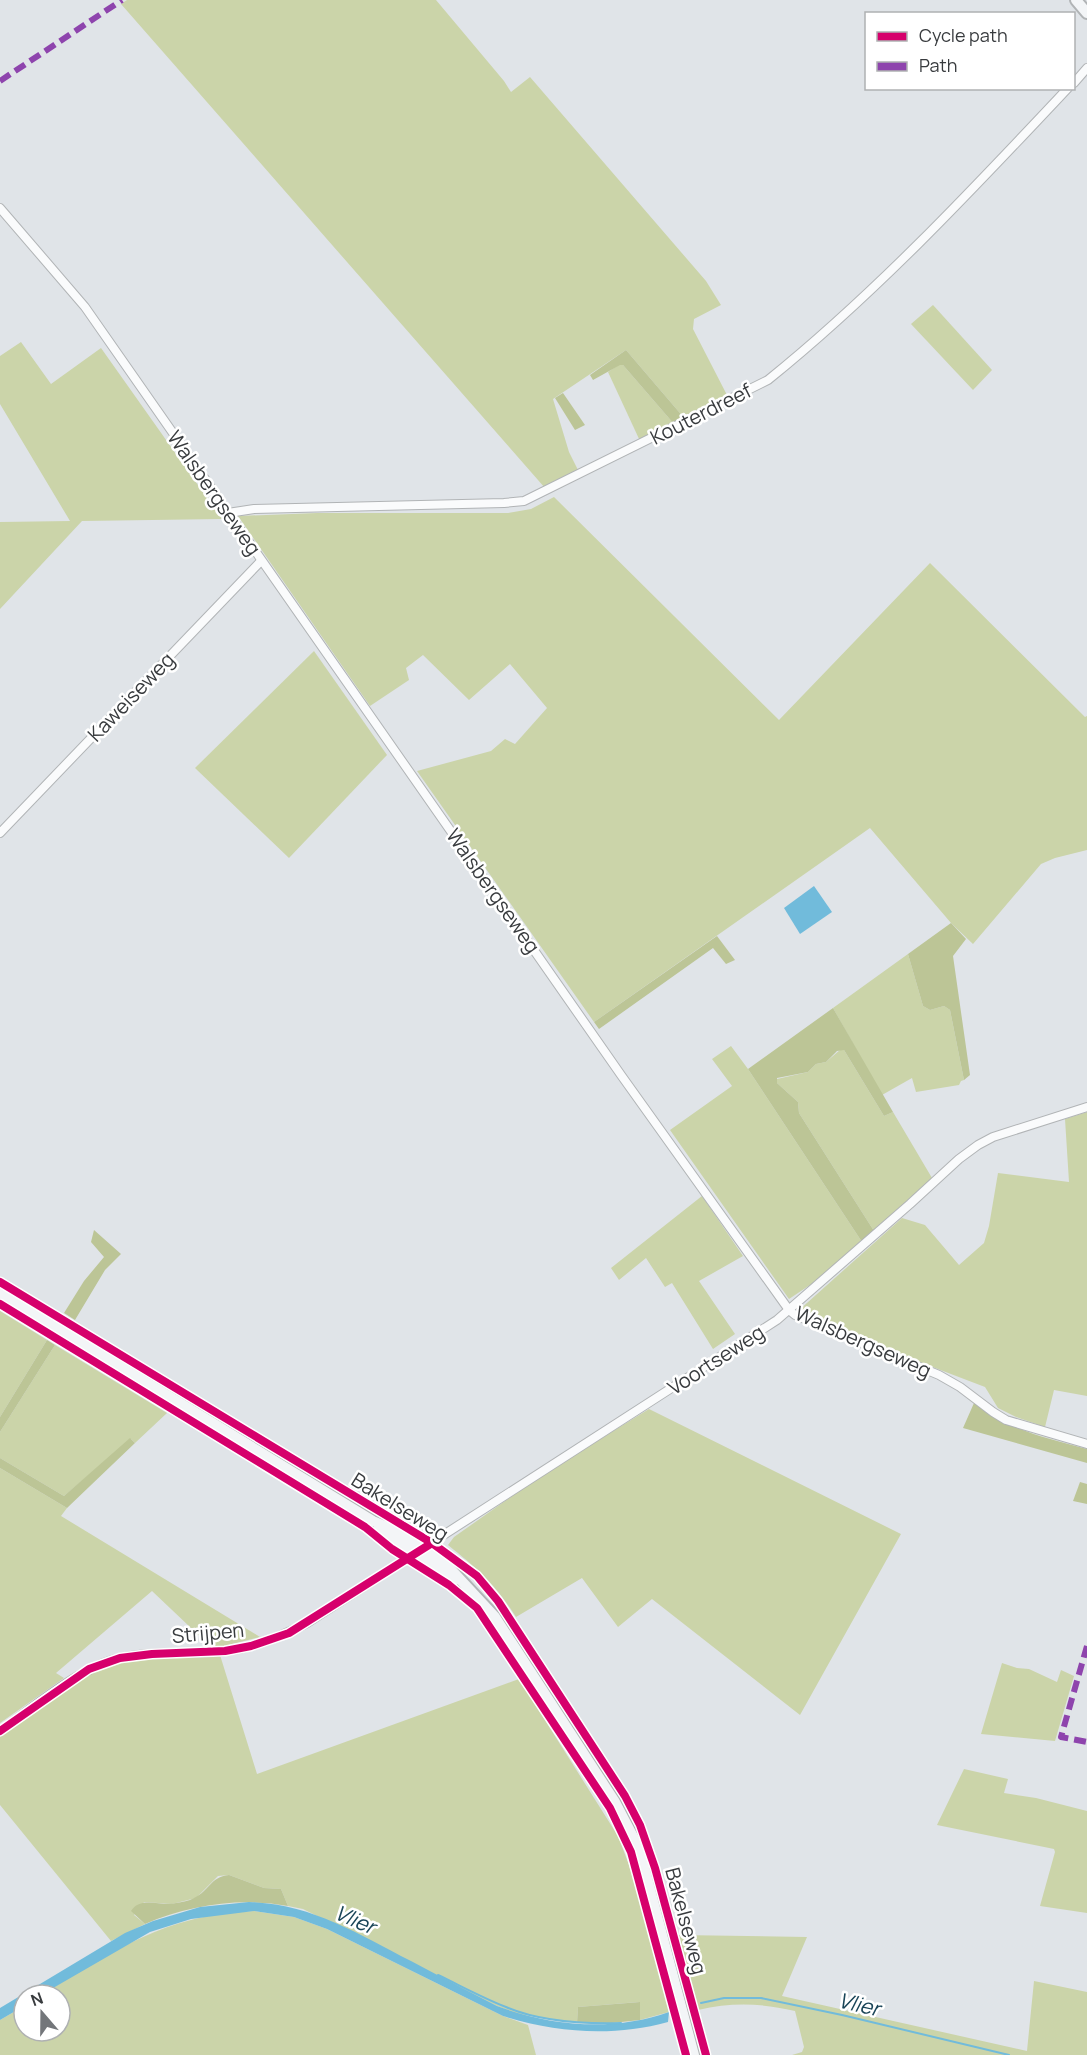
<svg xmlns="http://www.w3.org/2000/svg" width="1087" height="2055" font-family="Manrope,sans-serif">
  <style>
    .green { fill: #cbd4a9 }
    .forest { fill: #bcc596 }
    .water { fill: #71bbdb }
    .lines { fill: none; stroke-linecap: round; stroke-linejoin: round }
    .stream { stroke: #71bbdb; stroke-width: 2 }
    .minor-casing { stroke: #b1b4b6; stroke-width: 10 }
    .secondary-casing { stroke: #b1b4b6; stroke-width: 14 }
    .minor { stroke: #fafbfc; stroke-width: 8 }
    .secondary { stroke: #f3f5f7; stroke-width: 10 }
    .quiet { stroke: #8e44ad; stroke-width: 6; stroke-dasharray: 12 6; stroke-linecap: butt }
    .cycleway-casing { stroke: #fff; stroke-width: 11 }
    .cycleway { stroke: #d6006c; stroke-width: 8 }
    .labels { text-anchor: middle; stroke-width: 5; stroke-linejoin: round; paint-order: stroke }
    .street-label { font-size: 20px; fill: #383b3e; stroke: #fff }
    .water-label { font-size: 21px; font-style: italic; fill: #1a4558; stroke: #fff }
  </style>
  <rect width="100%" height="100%" fill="#e0e4e8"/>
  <g class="green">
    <polygon points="127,0 436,0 504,81 511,92 530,77 706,281 721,305 694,319 693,329 728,397 685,419 626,350 553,399 569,452 579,472 545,488 121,4"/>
    <polygon points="933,305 992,370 973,390 911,324"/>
    <polygon points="21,342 51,384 101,348 222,519 82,521 0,609 0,522 70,521 0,404 0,356"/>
    <polygon points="620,364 623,365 674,424 640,441 608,372"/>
    <polygon points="554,497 779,720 930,563 1085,717 1087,716 1087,850 1055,858 1041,864 973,944 951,923 870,828 594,1022 417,771 491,751 505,739 515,744 547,708 510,664 469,700 423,655 406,668 409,680 370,706 238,516 317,513 508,513 531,509"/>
    <polygon points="314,651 387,755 289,858 195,768"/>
    <polygon points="908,954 923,1006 930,1010 944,1006 950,1010 964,1080 961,1081 959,1085 916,1092 912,1078 882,1095 833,1008"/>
    <polygon points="731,1046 748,1069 862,1242 816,1281 789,1299 670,1130 732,1086 712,1059"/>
    <polygon points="840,1050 844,1050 884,1116 893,1112 932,1178 874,1231 799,1113 798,1102 777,1083 777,1079 808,1072 816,1064 826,1062"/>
    <polygon points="1087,1112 1087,1396 1054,1390 1045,1427 1016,1417 998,1408 985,1387 846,1334 798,1311 902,1218 925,1225 959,1265 984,1243 989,1226 998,1173 1069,1182 1065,1119"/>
    <polygon points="702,1196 743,1256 699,1281 735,1334 713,1349 672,1283 665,1287 646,1258 619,1280 611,1268"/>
    <polygon points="0,1311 47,1340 0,1417"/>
    <polygon points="55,1345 167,1413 135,1443 131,1439 64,1496 0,1458 0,1432"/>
    <path d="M649,1409l252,125 -101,181 -148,-116 -34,28 -36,-49 -66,39c-21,-33 -37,-47 -68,-72l6,-8 88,-62z"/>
    <polygon points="0,1468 67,1508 61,1516 260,1637 224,1646 210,1646 152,1591 56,1673 64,1678 0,1723"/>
    <path d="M220,1655l37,119 262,-95 99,157 11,29 29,99 11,48 -29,8 -1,-18 -61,5 -1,16 -59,-9 -21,-8 -194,-97 -15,-3 -7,-17 -17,-1 -35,-13 -11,1 -22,22 -24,6 -28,-2 -10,13 11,9 -34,17 -111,-136v-68c34,-24 83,-66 122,-76 26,-7 69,-4 98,-6z"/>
    <polygon points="1002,1663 1017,1668 1029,1669 1057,1682 1061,1670 1074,1676 1055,1741 981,1734"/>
    <polygon points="964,1769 1008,1779 1004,1793 1036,1798 1087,1811 1087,1913 1040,1906 1055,1852 1054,1849 937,1825"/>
    <path d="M254,1911l40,6 33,12 176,87 25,9 8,30h-536v-35l24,-14v25h36v-36h-19c72,-44 125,-81 213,-84z"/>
    <path d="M679,1935l128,2 -25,59 245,55 7,-70 53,11v63h-295l10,-3 2,-5 -9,-36c-34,-8 -63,-9 -97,-1z"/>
  </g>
  <g class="forest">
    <polygon points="626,350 685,419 674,424 623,365 620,365 593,380 590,375"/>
    <polygon points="563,393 585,425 575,430 555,398"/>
    <polygon points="951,923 966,939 953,956 970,1075 964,1080 950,1010 944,1006 930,1010 923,1006 908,954"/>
    <polygon points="717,936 735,960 726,964 713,948 599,1029 594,1022"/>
    <polygon points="833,1008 893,1112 884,1116 844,1050 837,1051 826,1062 816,1064 808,1072 777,1078 777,1083 798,1102 799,1113 874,1231 862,1242 748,1069"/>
    <polygon points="94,1230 121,1254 105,1270 75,1320 64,1313 84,1281 104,1257 91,1242"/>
    <polygon points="47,1340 55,1345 0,1432 0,1417"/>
    <path d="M974,1403c35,27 71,35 113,46v14l-124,-35z"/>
    <polygon points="130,1438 135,1443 67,1508 0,1468 0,1458 64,1496"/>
    <polygon points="1080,1482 1087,1484 1087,1504 1073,1501"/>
    <path d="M229,1875l35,13 17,1 7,17c-47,-9 -99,-1 -143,18l-14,-13c10,-16 30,-4 45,-8 6,-1 13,-2 18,-5 15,-7 16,-21 35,-23z"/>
    <polygon points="640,2002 640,2020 603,2024 577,2023 578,2007"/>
  </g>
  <g class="water">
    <polygon points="814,886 832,912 800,934 784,908"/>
    <path d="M249,1902c63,2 107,31 162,59 28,15 57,30 86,45 53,20 117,26 172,6l-1,10c-55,15 -111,11 -165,-6l-176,-87 -33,-12 -40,-6 -63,8 -41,13 -109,63h-17v11l-24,14v-12l125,-75 28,-12 47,-14z"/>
  </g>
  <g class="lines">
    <g class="stream">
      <path d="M438,1975c23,11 45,23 68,32 35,15 78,17 115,16"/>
      <polyline points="701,2003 724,1998 761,1998 842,2015 1009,2055"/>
    </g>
    <defs>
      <g id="minor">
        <polyline points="1074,83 1087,68"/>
        <polyline points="0,208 85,307 621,1075 789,1310 795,1315 939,1375 960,1387 993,1412 1006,1420 1087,1444"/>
        <path d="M228,513l26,-4 250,-6 20,-2 244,-121c108,-87 205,-191 300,-292"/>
        <polyline points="0,833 261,561"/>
        <path d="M0,1731c34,-24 80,-64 120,-73 35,-8 71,-3 105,-7 29,-3 57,-15 82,-28l470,-303 133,-116 49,-45 19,-14 15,-8 94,-30"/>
      </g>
      <g id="secondary">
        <polyline points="1076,0 1087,13"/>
        <polyline points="0,1293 373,1521 396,1531 443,1561 495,1617 615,1802 639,1848 694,2055"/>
        <polyline points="379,1527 392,1538 455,1580"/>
      </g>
    </defs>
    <use href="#minor" class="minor-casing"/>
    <use href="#secondary" class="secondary-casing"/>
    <use href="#minor" class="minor"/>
    <use href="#secondary" class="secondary"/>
    <g class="quiet">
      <polyline points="0,81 122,0"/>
      <polyline points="1087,1646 1061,1737 1087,1742"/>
    </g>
    <defs>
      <g id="cycleway">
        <polyline points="0,1282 432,1543 477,1576 498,1601 625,1796 640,1825 655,1868 706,2055"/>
        <polyline points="0,1304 365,1527 392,1549 449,1585 477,1608 610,1808 631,1852 686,2055"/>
        <polyline points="0,1731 89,1669 120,1658 152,1654 225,1651 251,1646 289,1633 432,1543"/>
      </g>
    </defs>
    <use href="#cycleway" class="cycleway-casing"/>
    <use href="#cycleway" class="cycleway"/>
  </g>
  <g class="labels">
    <g class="street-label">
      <text transform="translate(701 414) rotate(-27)" y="7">Kouterdreef</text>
      <text transform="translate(214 493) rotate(55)" y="7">Walsbergseweg</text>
      <text transform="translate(131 697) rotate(-46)" y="7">Kaweiseweg</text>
      <text transform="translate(493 891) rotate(55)" y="7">Walsbergseweg</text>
      <text transform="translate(863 1342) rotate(24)" y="7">Walsbergseweg</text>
      <text transform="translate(716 1360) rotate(-33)" y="7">Voortseweg</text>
      <text transform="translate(400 1507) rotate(32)" y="7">Bakelseweg</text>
      <text transform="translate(208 1633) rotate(-5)" y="7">Strijpen</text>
      <text transform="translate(686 1921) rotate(75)" y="7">Bakelseweg</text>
    </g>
    <g class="water-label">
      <text transform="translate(355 1920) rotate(23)" y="7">Vlier</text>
      <text transform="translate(859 2005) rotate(13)" y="7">Vlier</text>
    </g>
  </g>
  <rect x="865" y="12" width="210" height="78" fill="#ffffff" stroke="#afb1b2" stroke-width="1.5"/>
  <rect x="877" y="32" width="30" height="9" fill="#d6006c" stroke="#afb1b2" stroke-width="1.5"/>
  <text x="919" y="42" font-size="18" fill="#383b3e">Cycle path</text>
  <rect x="877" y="62" width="30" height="9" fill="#8e44ad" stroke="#afb1b2" stroke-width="1.5"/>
  <text x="919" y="72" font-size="18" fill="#383b3e">Path</text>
  <g transform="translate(42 2013) rotate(340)"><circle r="28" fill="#ffffff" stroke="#afb1b2" stroke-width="1.5"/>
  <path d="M0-4.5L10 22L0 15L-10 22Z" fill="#73767a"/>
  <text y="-9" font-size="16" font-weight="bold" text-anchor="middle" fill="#383b3e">N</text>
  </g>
</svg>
